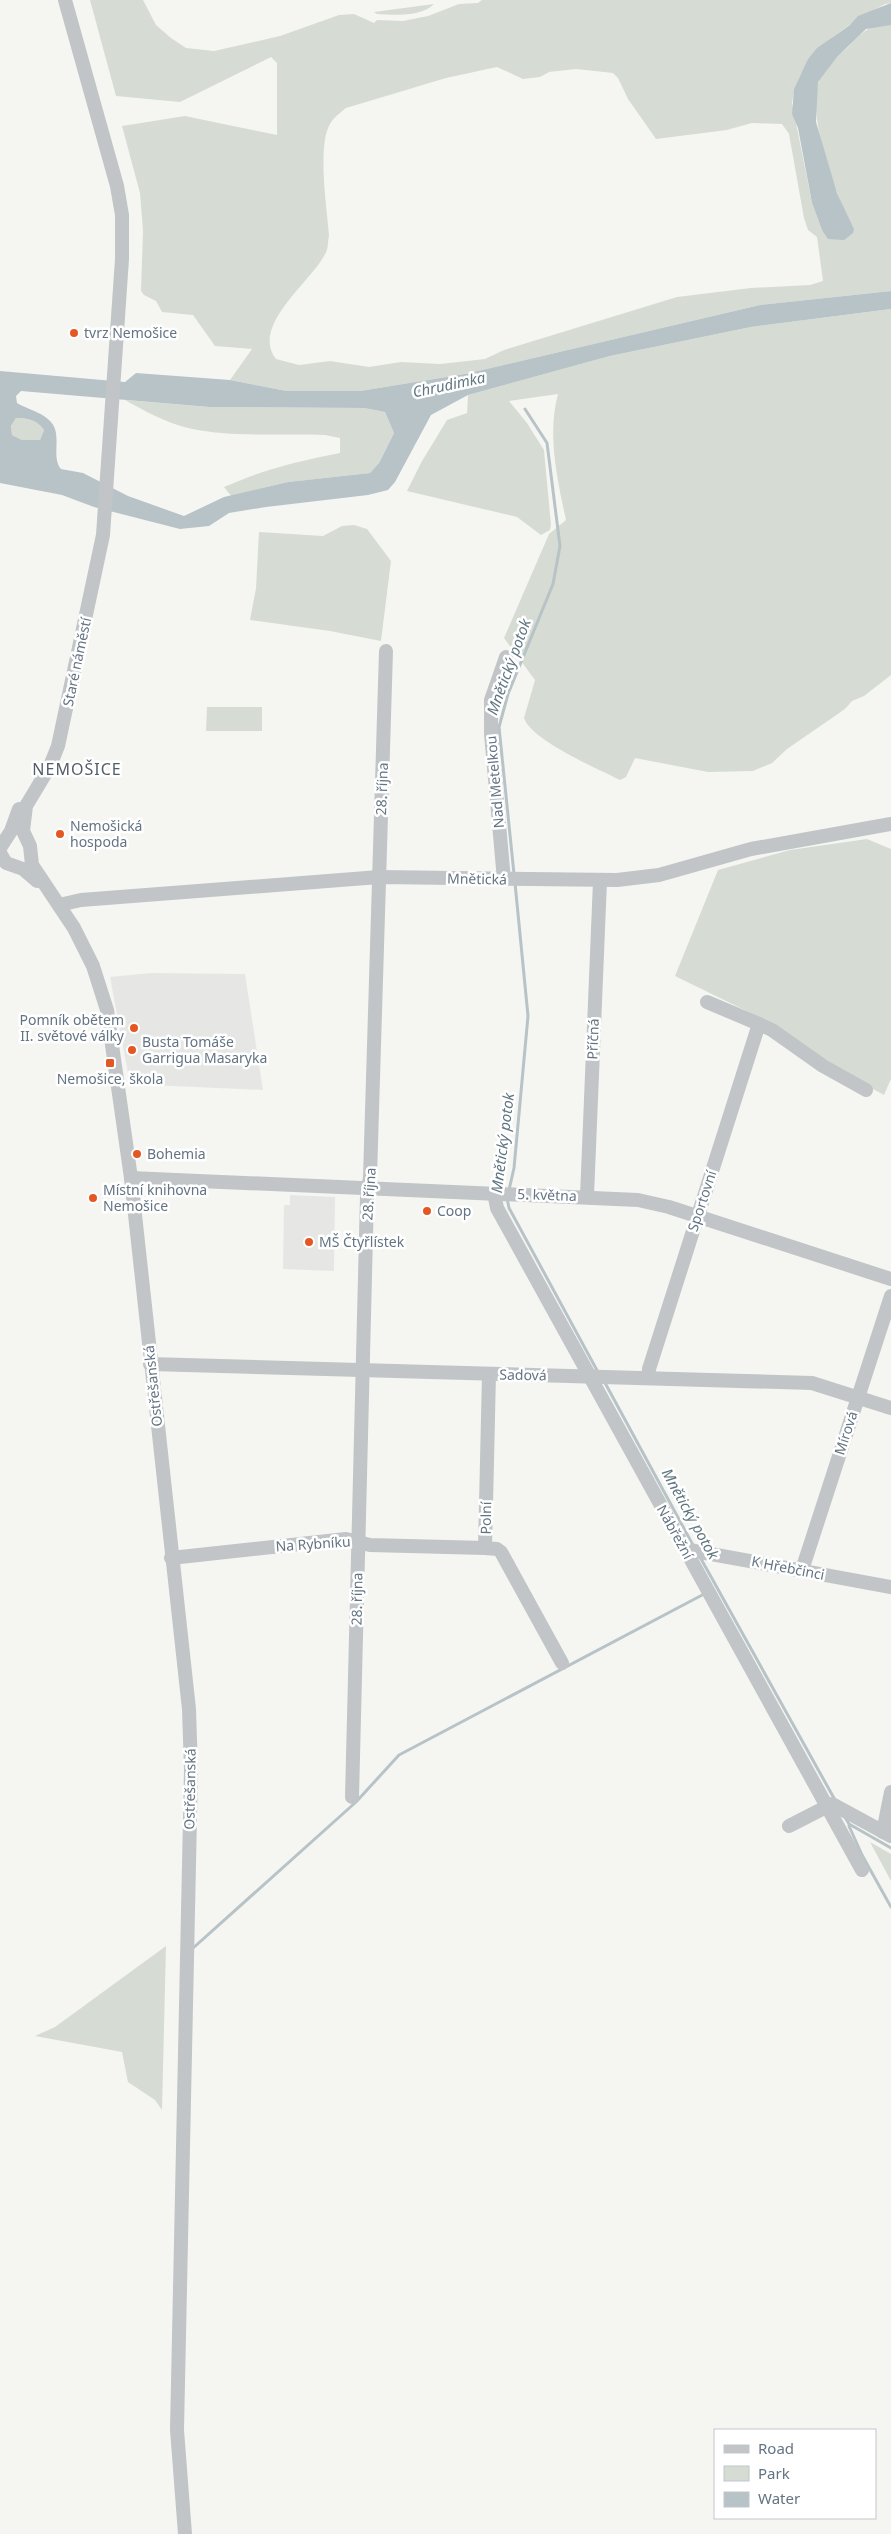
<svg xmlns="http://www.w3.org/2000/svg" width="891" height="2534" font-family="'Noto Sans',sans-serif">
  <style>
    .built { fill: #e6e7e5 }
    .green { fill: #d6dcd3; fill-rule: evenodd }
    .water { fill: #b8c3c8; fill-rule: evenodd }
    .lines { fill: none; stroke-linecap: round; stroke-linejoin: round }
    .stream { stroke: #b8c3c8; stroke-width: 3 }
    .minor { stroke: #c1c5c8; stroke-width: 14 }
    .poi-dot { fill: #e45724; stroke: #fff; stroke-width: 2 }
    .labels { text-anchor: middle; stroke-width: 5; stroke-linejoin: round; paint-order: stroke }
    .poi-label { font-size: 14px; fill: #647483; stroke: #fff; text-anchor: start }
    .street-label { font-size: 14px; fill: #647483; stroke: #fff }
    .water-label { font-size: 15px; font-style: italic; fill: #607680; stroke: #fff }
    .quarter-label { font-size: 16px; letter-spacing: 1px; fill: #525e68; stroke: #fff }
  </style>
  <rect width="100%" height="100%" fill="#f5f6f2"/>
  <g class="built">
    <polygon points="151,973 245,974 263,1090 130,1084 110,977"/>
    <polygon points="290,1195 335,1197 334,1271 283,1269 284,1205 290,1205"/>
  </g>
  <g class="green">
    <path d="M90,0h53l13,25 15,13 15,10 28,3 66,-15 59,-21 15,-1 20,9 3,-3 26,1 25,-5 31,-12 19,-1 4,-3h409v3l-6,1c-41,23 -86,48 -93,99l20,100 10,27 32,-1c-18,-32 -48,-113 -35,-149 4,-13 21,-25 30,-34 11,-12 24,-25 42,-21v266l-131,14 -295,69 -105,17h-73l-57,-11 22,-31 -37,-3 -22,-31 -31,-3 -6,-11 -12,-6 -3,-4 2,-60 -3,-38 -18,-67 63,-10 92,19v-72l-6,-6 -91,45 -64,-6zM497,67l26,12 17,-2 9,-5 27,-3 37,4 5,5 10,21 28,40 71,-9 25,-7 30,1 7,10 15,84 4,12 9,7 6,44 -13,4 -59,3 -74,9 -173,53 -19,9 -45,5 -39,-2 -32,5 -39,-6 -31,4 -23,-6c-27,-35 40,-80 51,-109 1,-4 1,-10 2,-15 -2,-27 -12,-89 1,-111 4,-7 10,-11 16,-16l100,-30z"/>
    <path d="M434,4c-13,13 -39,11 -57,10l-3,-2z"/>
    <path d="M891,309v366l-27,21 -12,5 -7,8 -58,40 -15,14 -19,8 -45,1 -73,-14 -9,19 -6,3c-22,-11 -89,-40 -96,-62l11,-38 -31,-42 45,-104 17,-14c-9,-41 -19,-86 -8,-126l-49,7 18,22 17,27 7,75 -1,5 -9,5 -24,-18 -110,-26 15,-30 25,-41 20,-7 1,-18 142,-39 141,-29z"/>
    <path d="M125,400l84,7 155,1 21,4 9,21 -15,30 -9,10 -82,9 -57,14 -7,-9c38,-17 75,-26 116,-34v-15l-15,-3c-44,-2 -93,3 -137,-7 -22,-5 -43,-17 -63,-28z"/>
    <path d="M16,418c12,0 21,2 28,12l-4,10h-18l-10,-5 -1,-9z"/>
    <polygon points="354,525 367,529 391,561 381,641 330,631 250,620 256,588 259,532 323,536 342,526"/>
    <polygon points="207,707 262,707 262,731 206,731"/>
    <polygon points="867,839 891,849 891,1079 884,1095 834,1068 767,1021 675,976 718,870 790,850"/>
    <polygon points="870,1842 891,1854 891,1881"/>
    <polygon points="166,1946 162,2110 155,2100 128,2082 122,2052 35,2036 55,2027"/>
  </g>
  <g class="water">
    <polygon points="891,3 891,25 866,29 837,57 818,82 816,122 837,193 854,229 853,233 844,240 828,239 822,230 812,203 798,128 792,114 794,89 808,59 817,48 850,25 858,16"/>
    <path d="M891,291v18l-140,18 -141,29 -142,39 -37,20 -36,67 -7,8 -20,5 -102,12 -37,6 -20,13 -29,3 -86,-22 -32,-12 -62,-12v-112l125,11 11,-9 94,7 57,11h73l105,-17 295,-69zM21,391l188,16 155,1 21,4 9,21 -15,30 -9,10 -82,9 -64,15 -40,19 -56,-20 -45,-23 -22,-4c-11,-13 3,-36 -12,-49 -8,-8 -22,-11 -32,-17l-1,-7zM16,418c12,0 21,2 28,12l-4,10h-18l-10,-5 -1,-9z"/>
  </g>
  <g class="lines">
    <g class="stream">
      <polyline points="514,874 499,727 508,694 553,584 560,546 547,443 525,409"/>
      <polyline points="509,1190 514,1168 528,1016 515,883"/>
      <polyline points="507,1198 509,1208 599,1374"/>
      <polyline points="604,1381 694,1547"/>
      <polyline points="700,1557 835,1800"/>
      <polyline points="845,1817 849,1824 891,1848"/>
      <polyline points="849,1826 862,1855 891,1907"/>
      <polyline points="192,1949 356,1802 399,1755 706,1593"/>
    </g>
    <g class="minor">
      <polyline points="65,0 117,186 122,215 122,259 103,535 58,746 50,766 26,806 23,831 30,846 32,865 74,928 93,966 107,1010 131,1178 189,1709 191,1770 177,2430 185,2534"/>
      <polyline points="0,848 11,831 19,809"/>
      <polyline points="0,853 6,863 23,869 37,881"/>
      <polyline points="504,880 491,734 491,700 506,657"/>
      <polyline points="59,905 81,900 379,877 617,880 659,875 751,849 891,824"/>
      <polyline points="759,1024 772,1030 823,1066 866,1090"/>
      <polyline points="131,1178 638,1200 669,1207 891,1279"/>
      <polyline points="494,1193 497,1208 862,1870"/>
      <polyline points="587,1196 600,881"/>
      <polyline points="150,1364 812,1383 891,1408"/>
      <polyline points="489,1374 485,1548 497,1549 501,1552 562,1663"/>
      <polyline points="648,1378 649,1369 759,1024 707,1002"/>
      <polyline points="686,1552 691,1550 700,1552 891,1587"/>
      <polyline points="171,1558 346,1539 370,1545 485,1548"/>
      <polyline points="802,1570 891,1296"/>
      <polyline points="352,1797 367,1196 370,1177 386,651"/>
      <polyline points="789,1826 832,1804 891,1836"/>
      <polyline points="883,1832 891,1792"/>
    </g>
  </g>
  <g class="poi-dot">
    <circle cx="74" cy="333" r="5"/>
    <circle cx="60" cy="834" r="5"/>
    <circle cx="134" cy="1028" r="5"/>
    <circle cx="132" cy="1050" r="5"/>
    <rect x="105" y="1058" width="10" height="10" rx="2.5"/>
    <circle cx="137" cy="1154" r="5"/>
    <circle cx="93" cy="1198" r="5"/>
    <circle cx="427" cy="1211" r="5"/>
    <circle cx="309" cy="1242" r="5"/>
  </g>
  <g class="labels">
    <g class="poi-label">
      <text x="84" y="338">tvrz Nemošice</text>
      <text x="70" y="831">Nemošická<tspan x="70" dy="16">hospoda</tspan></text>
      <text x="124" y="1025" text-anchor="end">Pomník obětem<tspan x="124" dy="16">II. světové války</tspan></text>
      <text x="142" y="1047">Busta Tomáše<tspan x="142" dy="16">Garrigua Masaryka</tspan></text>
      <text x="110" y="1084" text-anchor="middle">Nemošice, škola</text>
      <text x="147" y="1159">Bohemia</text>
      <text x="103" y="1195">Místní knihovna<tspan x="103" dy="16">Nemošice</tspan></text>
      <text x="437" y="1216">Coop</text>
      <text x="319" y="1247">MŠ Čtyřlístek</text>
    </g>
    <g class="street-label">
      <text transform="translate(77 662) rotate(-78)" y="5">Staré náměstí</text>
      <text transform="translate(495 782) rotate(-95)" y="5">Nad Metelkou</text>
      <text transform="translate(382 789) rotate(-88)" y="5">28. října</text>
      <text transform="translate(477 879) rotate(1)" y="5">Mnětická</text>
      <text transform="translate(593 1039) rotate(-88)" y="5">Příčná</text>
      <text transform="translate(369 1194) rotate(-86)" y="5">28. října</text>
      <text transform="translate(547 1195) rotate(2)" y="5">5. května</text>
      <text transform="translate(702 1201) rotate(-72)" y="5">Sportovní</text>
      <text transform="translate(523 1375) rotate(1)" y="5">Sadová</text>
      <text transform="translate(153 1386) rotate(-96)" y="5">Ostřešanská</text>
      <text transform="translate(846 1433) rotate(-72)" y="5">Mírová</text>
      <text transform="translate(486 1518) rotate(-89)" y="5">Polní</text>
      <text transform="translate(675 1532) rotate(61)" y="5">Nábřežní</text>
      <text transform="translate(313 1544) rotate(-4)" y="5">Na Rybníku</text>
      <text transform="translate(788 1568) rotate(11)" y="5">K Hřebčinci</text>
      <text transform="translate(357 1599) rotate(-89)" y="5">28. října</text>
      <text transform="translate(190 1789) rotate(-89)" y="5">Ostřešanská</text>
    </g>
    <g class="water-label">
      <text transform="translate(449 385) rotate(-12)" y="5">Chrudimka</text>
      <text transform="translate(509 667) rotate(-70)" y="5">Mnětický potok</text>
      <text transform="translate(503 1143) rotate(-83)" y="5">Mnětický potok</text>
      <text transform="translate(690 1514) rotate(61)" y="5">Mnětický potok</text>
    </g>
    <g class="quarter-label">
      <text x="77" y="775">NEMOŠICE</text>
    </g>
  </g>
  <rect x="714" y="2429" width="162" height="90" fill="#ffffff" stroke="#c1c7cd"/>
  <rect x="724" y="2445" width="25" height="8" fill="#c1c5c8" stroke="#c1c7cd"/>
  <text x="758" y="2454" font-size="15" fill="#647483">Road</text>
  <rect x="724" y="2466" width="25" height="15" fill="#d6dcd3" stroke="#c1c7cd"/>
  <text x="758" y="2479" font-size="15" fill="#647483">Park</text>
  <rect x="724" y="2492" width="25" height="15" fill="#b8c3c8" stroke="#c1c7cd"/>
  <text x="758" y="2504" font-size="15" fill="#647483">Water</text>
</svg>
